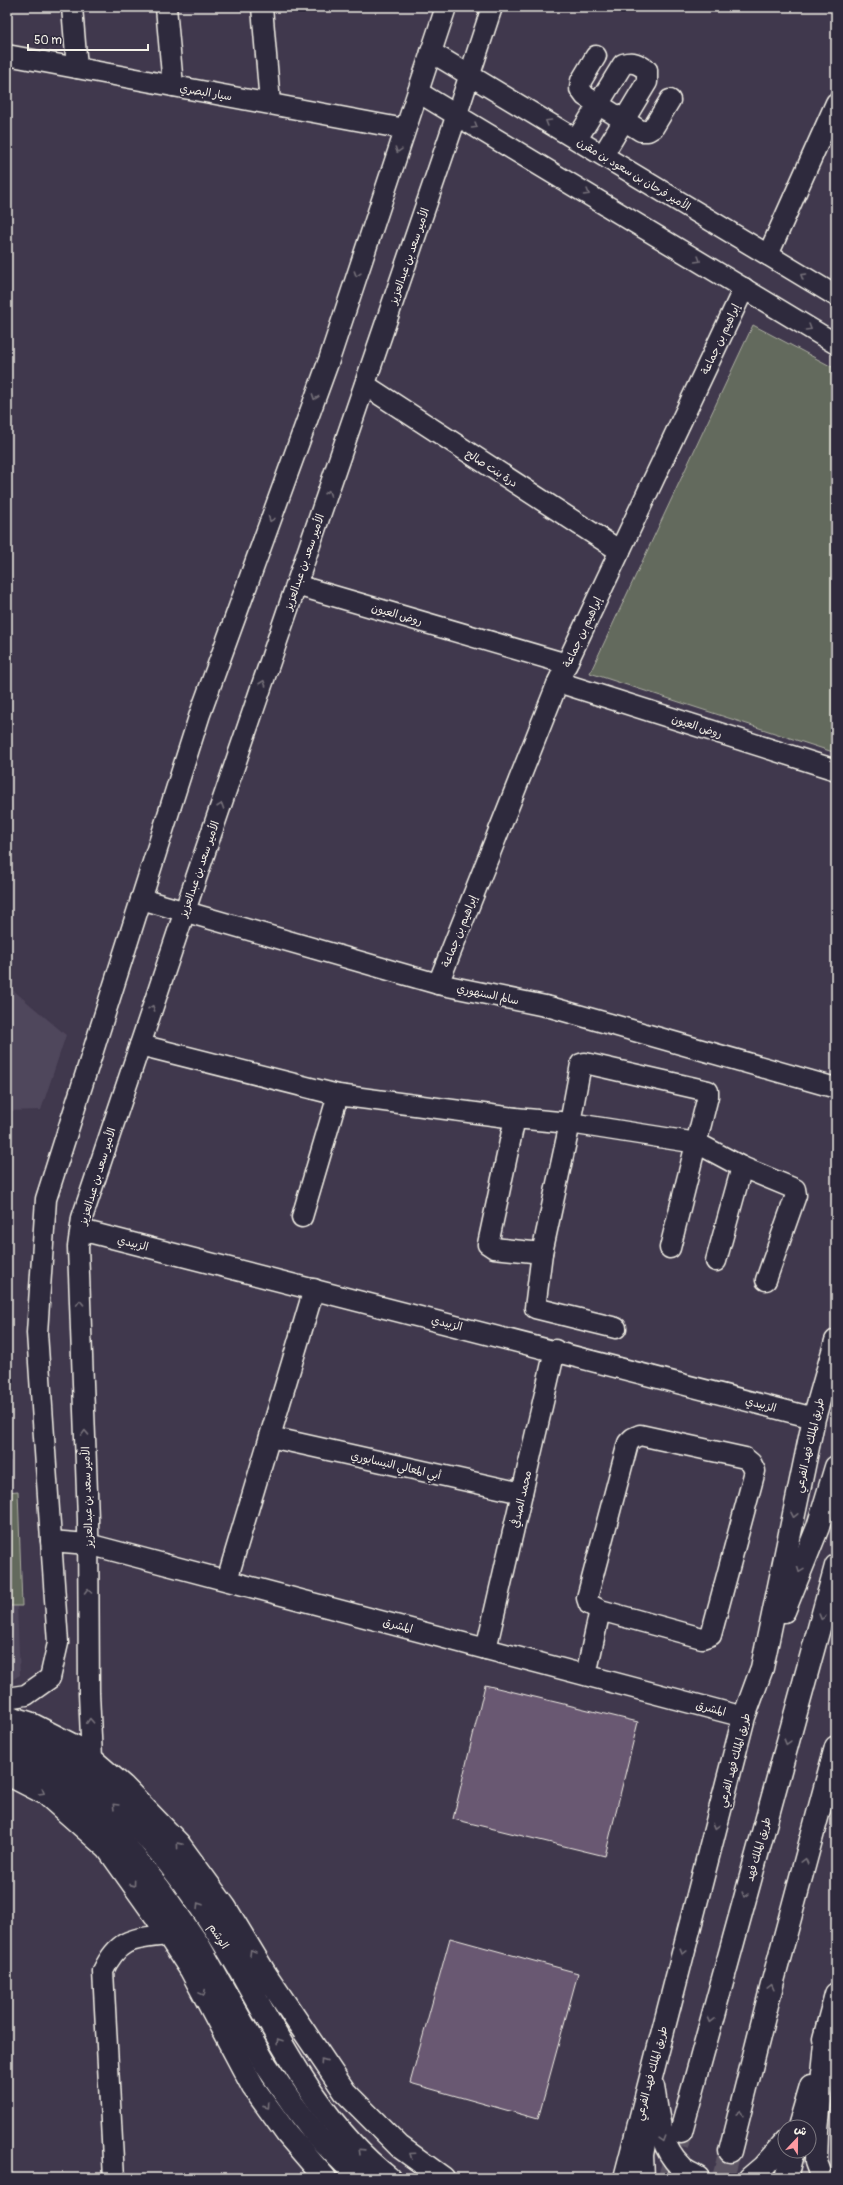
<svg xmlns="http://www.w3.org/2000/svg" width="843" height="2185" font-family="Pangolin,'Playpen Sans Arabic',sans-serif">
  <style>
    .built { fill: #4f465b }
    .green { fill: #636a5d; stroke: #acaea2 }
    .building { fill: #695872; stroke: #f4f1e8 }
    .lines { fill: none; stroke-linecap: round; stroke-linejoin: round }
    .highway-tunnel { stroke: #5b5464; stroke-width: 22; stroke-dasharray: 22 11; stroke-linecap: butt }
    .minor-casing { stroke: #f4f1e8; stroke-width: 23 }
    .major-casing { stroke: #f4f1e8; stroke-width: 25 }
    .highway-casing { stroke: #f4f1e8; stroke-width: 25 }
    .minor { stroke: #2f2a3d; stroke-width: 20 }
    .major { stroke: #2f2a3d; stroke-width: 22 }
    .highway { stroke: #2f2a3d; stroke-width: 22 }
    .oneway { stroke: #747079 }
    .labels { text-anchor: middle; stroke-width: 3; stroke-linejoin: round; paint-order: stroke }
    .street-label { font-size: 11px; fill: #f4f1e8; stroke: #2f2a3d }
  </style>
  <rect width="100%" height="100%" fill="#40384d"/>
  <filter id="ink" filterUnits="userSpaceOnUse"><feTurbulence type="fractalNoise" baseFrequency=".025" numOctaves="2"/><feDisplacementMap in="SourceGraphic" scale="8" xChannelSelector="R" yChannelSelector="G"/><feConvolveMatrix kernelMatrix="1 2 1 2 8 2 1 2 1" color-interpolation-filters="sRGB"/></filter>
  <g filter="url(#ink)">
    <g class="built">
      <polygon points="7,985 66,1035 41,1110 7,1111"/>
      <polygon points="7,1461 11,1461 20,1675 7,1683"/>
    </g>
    <g class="green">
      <polygon points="753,325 836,369 836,753 590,673"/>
      <polygon points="18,1491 22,1606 7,1606 7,1492"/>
    </g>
    <g class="building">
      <polygon points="485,1685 638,1722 605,1856 453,1819"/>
      <polygon points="450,1938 578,1973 538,2119 410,2083"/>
    </g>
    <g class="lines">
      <g class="highway-tunnel">
        <polyline points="669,2178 681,2132"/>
        <polyline points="723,2178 730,2151"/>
      </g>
      <defs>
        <g id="minor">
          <polyline points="72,7 77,68"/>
          <polyline points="166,7 173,86"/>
          <polyline points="262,7 270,103"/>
          <polyline points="431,52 836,296"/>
          <polyline points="7,55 405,129"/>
          <polyline points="596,56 581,81 580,89 585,96 641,131 648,131 653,128 670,100"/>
          <polyline points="418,92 836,344"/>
          <path d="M577,139l46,-75c11,-3 15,0 24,6v12l-44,73"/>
          <polyline points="768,255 836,103"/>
          <polyline points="365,385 620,551"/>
          <polyline points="296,585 567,664"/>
          <polyline points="558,682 836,770"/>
          <polyline points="141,899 438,984 550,1007 836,1088"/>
          <polyline points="438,984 558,682 744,288"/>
          <polyline points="140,1045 338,1095 515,1118"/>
          <polyline points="302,1217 338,1095"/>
          <polyline points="81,1230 814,1418"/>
          <polyline points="670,1248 708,1096 708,1091 585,1063 581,1064 570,1123 515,1118 488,1244 494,1248 542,1253 570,1123 697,1143 742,1167 795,1189 796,1195 766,1280"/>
          <polyline points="542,1253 535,1308 616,1328"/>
          <polyline points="716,1261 742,1167"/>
          <polyline points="270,1437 522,1493"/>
          <polyline points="51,1541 88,1544 744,1717"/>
          <polyline points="227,1580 314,1289"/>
          <polyline points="486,1649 555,1350"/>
          <polyline points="586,1675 600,1610 589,1604 587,1598 628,1443 633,1438 640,1435 745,1458 751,1463 755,1471 711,1635 702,1638 600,1610"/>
          <polyline points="7,1698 26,1695 50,1678 58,1643 37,1333 46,1199 200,714 329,360 446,7"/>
          <polyline points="92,1759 89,1693 88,1519 78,1247 82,1218 194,884 452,129 492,7"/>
          <path d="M114,2178l-11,-207c16,-34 31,-32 65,-36"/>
        </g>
        <g id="major">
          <polyline points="784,1611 818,1527 836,1467"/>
          <polyline points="7,1716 29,1723 80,1749 123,1786 179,1844 225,1907 266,1975 345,2092 400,2147 443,2178"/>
          <path d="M7,1733c105,44 178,142 233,237 42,74 81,155 149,208"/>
          <polyline points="7,1755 31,1765 58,1782 83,1800 107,1822 159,1888 198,1944 266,2065 292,2103 317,2136 359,2178"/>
          <polyline points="7,1774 46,1794 108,1849 155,1915 191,1970 253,2087 287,2134 325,2178"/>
          <polyline points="824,2039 836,1994"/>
          <path d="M653,2087c5,27 6,59 27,79 4,5 12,8 18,12"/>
          <polyline points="799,2127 811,2086"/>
          <polyline points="625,2178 744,1717 762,1668 814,1418 836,1341"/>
          <polyline points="643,2178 642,2155 645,2138"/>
          <polyline points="750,2178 763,2167 785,2142"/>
          <polyline points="786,2178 793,2151"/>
          <polyline points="822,2178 816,2162 817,2130 828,2025"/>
        </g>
        <g id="highway">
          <polyline points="681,2132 836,1566"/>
          <polyline points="730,2151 773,1981 836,1747"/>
        </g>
      </defs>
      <use href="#minor" class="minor-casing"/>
      <use href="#major" class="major-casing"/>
      <use href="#highway" class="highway-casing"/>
      <use href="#minor" class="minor"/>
      <use href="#major" class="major"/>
      <use href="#highway" class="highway"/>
    </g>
    <defs><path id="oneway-chevron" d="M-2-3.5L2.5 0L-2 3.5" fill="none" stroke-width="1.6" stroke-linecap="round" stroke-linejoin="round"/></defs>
    <g class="oneway">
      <use href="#oneway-chevron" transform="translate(548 122) rotate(-149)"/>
      <use href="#oneway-chevron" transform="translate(475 126) rotate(31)"/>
      <use href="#oneway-chevron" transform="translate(398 150) rotate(108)"/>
      <use href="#oneway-chevron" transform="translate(587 193) rotate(31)"/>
      <use href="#oneway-chevron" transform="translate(698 260) rotate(31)"/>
      <use href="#oneway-chevron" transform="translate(357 274) rotate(108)"/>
      <use href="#oneway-chevron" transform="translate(803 276) rotate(-149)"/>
      <use href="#oneway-chevron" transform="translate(809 328) rotate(31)"/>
      <use href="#oneway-chevron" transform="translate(315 397) rotate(110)"/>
      <use href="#oneway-chevron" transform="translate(328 493) rotate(-71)"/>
      <use href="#oneway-chevron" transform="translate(271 519) rotate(110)"/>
      <use href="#oneway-chevron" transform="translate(263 683) rotate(-71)"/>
      <use href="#oneway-chevron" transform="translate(221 806) rotate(-71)"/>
      <use href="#oneway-chevron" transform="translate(152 1008) rotate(-71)"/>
      <use href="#oneway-chevron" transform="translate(80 1303) rotate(-92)"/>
      <use href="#oneway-chevron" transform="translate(85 1433) rotate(-92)"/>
      <use href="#oneway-chevron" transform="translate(794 1515) rotate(102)"/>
      <use href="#oneway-chevron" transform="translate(800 1570) rotate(111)"/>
      <use href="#oneway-chevron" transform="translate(88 1591) rotate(-90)"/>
      <use href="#oneway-chevron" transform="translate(822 1617) rotate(106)"/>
      <use href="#oneway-chevron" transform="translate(90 1721) rotate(-93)"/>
      <use href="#oneway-chevron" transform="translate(787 1742) rotate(106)"/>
      <use href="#oneway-chevron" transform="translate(42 1792) rotate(30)"/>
      <use href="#oneway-chevron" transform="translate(115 1806) rotate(-135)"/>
      <use href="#oneway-chevron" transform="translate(716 1826) rotate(105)"/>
      <use href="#oneway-chevron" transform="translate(179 1845) rotate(-130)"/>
      <use href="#oneway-chevron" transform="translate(805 1861) rotate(-75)"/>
      <use href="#oneway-chevron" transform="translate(133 1884) rotate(54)"/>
      <use href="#oneway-chevron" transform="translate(745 1895) rotate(106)"/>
      <use href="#oneway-chevron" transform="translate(199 1905) rotate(-122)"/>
      <use href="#oneway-chevron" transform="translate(252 1952) rotate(-121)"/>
      <use href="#oneway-chevron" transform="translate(683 1952) rotate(105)"/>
      <use href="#oneway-chevron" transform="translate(771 1987) rotate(-76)"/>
      <use href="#oneway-chevron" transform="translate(203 1993) rotate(62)"/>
      <use href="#oneway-chevron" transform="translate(711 2020) rotate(105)"/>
      <use href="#oneway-chevron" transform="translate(279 2041) rotate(-123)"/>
      <use href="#oneway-chevron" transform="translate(323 2061) rotate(-125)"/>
      <use href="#oneway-chevron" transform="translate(267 2106) rotate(55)"/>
      <use href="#oneway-chevron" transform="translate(740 2113) rotate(-76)"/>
      <use href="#oneway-chevron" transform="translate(663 2139) rotate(73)"/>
      <use href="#oneway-chevron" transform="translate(361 2151) rotate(-136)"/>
      <use href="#oneway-chevron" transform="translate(412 2155) rotate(-145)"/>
    </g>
  </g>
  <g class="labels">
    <g class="street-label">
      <text transform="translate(206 92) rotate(10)" y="4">سيار البصري</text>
      <text transform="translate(634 174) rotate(31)" y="4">الأمير فرحان بن سعود بن مقرن</text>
      <text transform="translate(409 256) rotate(-71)" y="4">الأمير سعد بن عبدالعزيز</text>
      <text transform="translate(720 339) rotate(-65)" y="4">إبراهيم بن جماعة</text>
      <text transform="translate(492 468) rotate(33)" y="4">درة بنت صالح</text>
      <text transform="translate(304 562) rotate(-71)" y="4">الأمير سعد بن عبدالعزيز</text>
      <text transform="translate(397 614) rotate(16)" y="4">روض العيون</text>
      <text transform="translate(582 632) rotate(-65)" y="4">إبراهيم بن جماعة</text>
      <text transform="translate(697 726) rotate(18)" y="4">روض العيون</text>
      <text transform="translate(199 869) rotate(-71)" y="4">الأمير سعد بن عبدالعزيز</text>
      <text transform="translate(459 931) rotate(-68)" y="4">إبراهيم بن جماعة</text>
      <text transform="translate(488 994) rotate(12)" y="4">سالم السنهوري</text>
      <text transform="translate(97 1176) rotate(-73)" y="4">الأمير سعد بن عبدالعزيز</text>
      <text transform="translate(133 1243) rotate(14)" y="4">الزبيدي</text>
      <text transform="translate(447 1323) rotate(14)" y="4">الزبيدي</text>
      <text transform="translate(761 1404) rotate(15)" y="4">الزبيدي</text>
      <text transform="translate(809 1445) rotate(-77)" y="4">طريق الملك فهد الفرعي</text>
      <text transform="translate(396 1465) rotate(13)" y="4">أبي المعالي النيسابوري</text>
      <text transform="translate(87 1497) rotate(-92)" y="4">الأمير سعد بن عبدالعزيز</text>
      <text transform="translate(521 1499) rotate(-77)" y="4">محمد الصدفي</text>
      <text transform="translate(398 1625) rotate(15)" y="4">المشرق</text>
      <text transform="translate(711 1708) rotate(15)" y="4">المشرق</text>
      <text transform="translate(734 1760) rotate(-75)" y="4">طريق الملك فهد الفرعي</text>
      <text transform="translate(758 1849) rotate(-74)" y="4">طريق الملك فهد</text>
      <text transform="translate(219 1936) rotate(58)" y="4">الوشم</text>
      <text transform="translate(651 2073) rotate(-75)" y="4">طريق الملك فهد الفرعي</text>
    </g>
  </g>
  <rect width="843" height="2185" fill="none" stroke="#2f2a3d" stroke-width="24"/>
  <rect x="12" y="12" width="819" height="2161" fill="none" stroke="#f4f1e8" stroke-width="1.5" filter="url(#ink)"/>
  <g transform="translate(797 2139) rotate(22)"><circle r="19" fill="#2f2a3d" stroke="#7e7a81"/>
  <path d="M0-3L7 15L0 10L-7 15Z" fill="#ff9aa2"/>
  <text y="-6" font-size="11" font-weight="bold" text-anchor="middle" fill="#f4f1e8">ش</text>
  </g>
  <path d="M28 44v6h120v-6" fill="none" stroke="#f4f1e8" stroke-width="2"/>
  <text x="34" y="44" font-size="12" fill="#f4f1e8" stroke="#2f2a3d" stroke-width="3" paint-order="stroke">50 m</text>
</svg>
